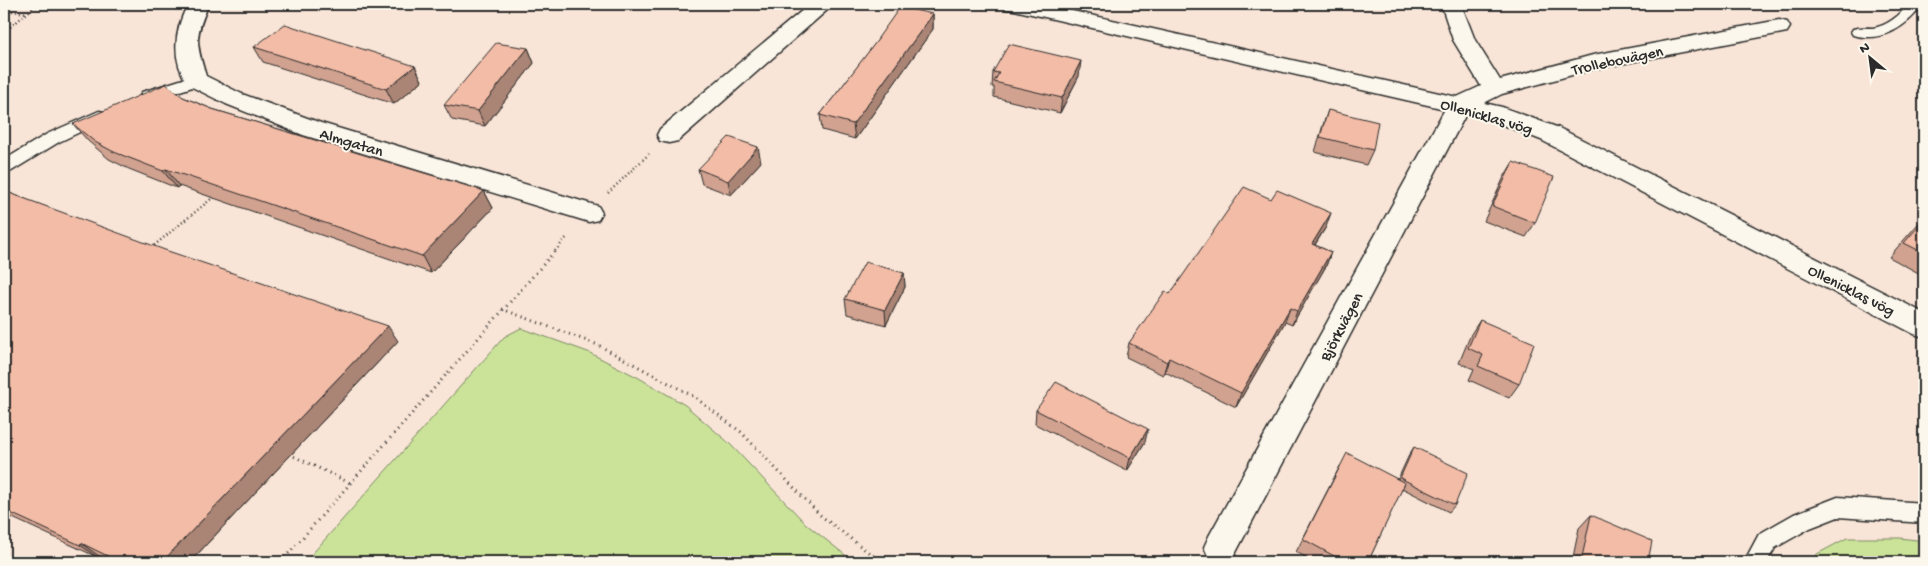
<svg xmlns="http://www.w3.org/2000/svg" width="1928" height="566" font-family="'Gochi Hand',sans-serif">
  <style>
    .green { fill: #cae399; stroke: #7a8762 }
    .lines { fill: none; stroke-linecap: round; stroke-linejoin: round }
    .lane-casing { stroke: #2b2b2b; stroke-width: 3 }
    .street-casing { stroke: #2b2b2b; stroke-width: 3 }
    .path-far1 { stroke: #2b2b2b; stroke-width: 2.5; stroke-dasharray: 1 3; stroke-linecap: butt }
    .path { stroke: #2b2b2b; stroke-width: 3; stroke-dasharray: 1 4.5; stroke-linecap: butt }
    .lane { fill: #fbf7ec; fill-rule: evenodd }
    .street { fill: #fbf7ec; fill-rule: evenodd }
    .wall { fill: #d1a290; stroke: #2b2b2b }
    .shaded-wall { fill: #aa8475; stroke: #2b2b2b }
    .building { fill: #f3bca7; stroke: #2b2b2b }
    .labels { text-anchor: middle; stroke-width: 4; stroke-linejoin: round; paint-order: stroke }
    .street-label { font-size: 16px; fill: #2b2b2b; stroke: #fbf7ec }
  </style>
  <rect width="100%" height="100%" fill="#f9e5d7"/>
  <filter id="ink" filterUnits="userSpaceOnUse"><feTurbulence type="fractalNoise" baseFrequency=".02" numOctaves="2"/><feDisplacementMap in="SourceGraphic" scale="10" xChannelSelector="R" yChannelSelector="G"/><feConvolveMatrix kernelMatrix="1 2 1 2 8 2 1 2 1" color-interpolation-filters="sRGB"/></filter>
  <g filter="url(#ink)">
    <g class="green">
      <polygon points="521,328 588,352 639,378 685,405 729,443 806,524 854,562 305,562 504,337"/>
      <polygon points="1847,538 1900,538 1924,541 1924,562 1812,562 1817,554"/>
    </g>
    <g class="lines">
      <defs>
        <g id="lane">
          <path d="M1909,4h14c-16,23 -41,39 -70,31l-2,-3 2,-3c6,-2 13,-1 20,-1 14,-2 27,-13 36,-24z"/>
          <polygon points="196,75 202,76 204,80 202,84 148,101 142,100 140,96 142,92"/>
          <polygon points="99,111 105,112 107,116 105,120 59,142 10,172 4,174 4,160 47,134"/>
          <polygon points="1838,497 1924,503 1924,523 1838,517 1810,528 1775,548 1767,562 1744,562 1759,534 1794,514"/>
        </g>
        <g id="street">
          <path d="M188,4h21c-15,32 -13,40 -3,72l36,18 79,29 277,83 4,7 -4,7 -9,2 -286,-87 -77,-31 -38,-19c-17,-26 -14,-54 0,-81z"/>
          <polygon points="810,4 834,4 678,141 669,143 660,141 657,135 660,129"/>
          <polygon points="1003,4 1041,4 1457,97 1481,86 1453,40 1441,4 1461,4 1475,40 1500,80 1593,55 1779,20 1787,22 1790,27 1787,32 1594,69 1502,94 1484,103 1502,107 1559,128 1924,313 1924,337 1914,334 1541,140 1488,119 1466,114 1233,558 1220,562 1209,558 1204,547 1209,536 1445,109 1014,10 1006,9"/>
        </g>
      </defs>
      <use href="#lane" class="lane-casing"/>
      <use href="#street" class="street-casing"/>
      <g class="path-far1">
        <polyline points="963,4 985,9"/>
        <polyline points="4,10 27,13"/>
        <polyline points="4,32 38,4"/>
        <polyline points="608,193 649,154"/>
        <polyline points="151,248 216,195"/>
        <polyline points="555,251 568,236"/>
      </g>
      <g class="path">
        <polyline points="502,309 598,345 693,396 741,432 820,515 881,562"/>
        <polyline points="289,454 352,484"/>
        <polyline points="281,562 556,250"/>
      </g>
      <use href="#lane" class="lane"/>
      <use href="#street" class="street"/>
    </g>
    <g class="wall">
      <polygon points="933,14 933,29 855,139 822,130 820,115 878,40 878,38"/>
      <polygon points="254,47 415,66 422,81 394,104 263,62"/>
      <polygon points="528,48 534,63 485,126 452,120 444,105"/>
      <polygon points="993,72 1079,76 1060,113 994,97 994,87 992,87"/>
      <polygon points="183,97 212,109 484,191 493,208 431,273 179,186 177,188 129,169 109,159 88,141 73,124"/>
      <polygon points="1328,110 1373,150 1366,165 1315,152 1323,125"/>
      <polygon points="761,162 731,195 702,184 698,169"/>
      <polygon points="1513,162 1535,223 1526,237 1484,221 1504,177"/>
      <polygon points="4,191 398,341 190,562 112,562 99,556 97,557 4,514"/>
      <polygon points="1924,217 1924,276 1889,257"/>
      <polygon points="1326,227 1315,245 1331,252 1326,266 1292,325 1285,322 1236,407 1165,372 1163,375 1126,357 1129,343 1170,294"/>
      <polygon points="904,273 905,287 886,325 847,314 845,299"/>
      <polygon points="1480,320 1519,384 1509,398 1469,380 1474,369 1459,363 1471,334"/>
      <polygon points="1036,410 1145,442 1127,471 1035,424"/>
      <polygon points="1414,447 1455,505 1449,512 1402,488 1368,562 1315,562 1296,552 1340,466 1398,479 1409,455"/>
      <polygon points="1591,515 1648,562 1572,562 1579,528"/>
    </g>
    <g class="shaded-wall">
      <polygon points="933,14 933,29 855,139 853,124"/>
      <polygon points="528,48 534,63 485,126 478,111"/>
      <polygon points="1081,61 1079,76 1060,113 1062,98"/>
      <polygon points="415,66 422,81 394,104 386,89"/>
      <polygon points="758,147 761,162 731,195 728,181"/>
      <polygon points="166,169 179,186 177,188 163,171"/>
      <polygon points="484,191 493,208 431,273 422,256"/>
      <polygon points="1331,213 1326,227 1306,258 1312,244"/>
      <polygon points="1331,252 1326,266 1292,325 1297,311"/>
      <polygon points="904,273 905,287 886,325 885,310"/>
      <polygon points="1290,308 1285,322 1236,407 1241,393"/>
      <polygon points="388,326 398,341 190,562 162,562"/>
      <polygon points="1169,358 1165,372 1163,375 1167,362"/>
      <polygon points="1148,429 1145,442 1127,471 1130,458"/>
      <polygon points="81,543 99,556 97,557 80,545"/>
    </g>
    <g class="building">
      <polygon points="900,7 933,14 853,124 820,115 879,38 878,38"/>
      <polygon points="285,24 415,66 386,89 254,47"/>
      <polygon points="496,43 528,48 478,111 444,105"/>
      <polygon points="1009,44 1081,61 1062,98 994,82 999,73 993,72"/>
      <polygon points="166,84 183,97 212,109 484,191 422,256 166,169 163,171 114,152 95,142 73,124"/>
      <polygon points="1328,110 1378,122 1373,150 1320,137"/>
      <polygon points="729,137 758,147 728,181 698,169"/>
      <polygon points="1513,162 1554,177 1535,223 1492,206"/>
      <polygon points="1244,187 1271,199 1277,190 1331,213 1312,244 1331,252 1297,311 1290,308 1241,393 1169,358 1167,362 1129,343 1165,291 1170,294"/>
      <polygon points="4,191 165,250 388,326 162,562 120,562 81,543 80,545 4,510"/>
      <polygon points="1924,220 1924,253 1904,243"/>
      <polygon points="865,262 904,273 885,310 845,299"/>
      <polygon points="1480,320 1534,343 1519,384 1478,366 1483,355 1468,348"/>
      <polygon points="1056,382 1148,429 1130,458 1036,410"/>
      <polygon points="1414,447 1468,473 1455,505 1400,478"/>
      <polygon points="1347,453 1405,483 1368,562 1345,562 1303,539"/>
      <polygon points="1591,515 1652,541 1648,562 1581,562"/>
    </g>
  </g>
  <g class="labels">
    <g class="street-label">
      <text transform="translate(1617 59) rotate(-12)" y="6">Trollebovägen</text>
      <text transform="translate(1487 115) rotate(16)" y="6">Ollenicklas vög</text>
      <text transform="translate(352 141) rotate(17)" y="6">Almgatan</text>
      <text transform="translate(1852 289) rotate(27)" y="6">Ollenicklas vög</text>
      <text transform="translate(1340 326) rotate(-62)" y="6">Björkvägen</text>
    </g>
  </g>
  <rect width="1928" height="566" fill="none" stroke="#fbf7ec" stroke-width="20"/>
  <rect x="10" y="10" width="1908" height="546" fill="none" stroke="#2b2b2b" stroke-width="2" filter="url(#ink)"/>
  <g transform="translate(1870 58) rotate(331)" stroke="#fbf7ec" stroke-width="4" paint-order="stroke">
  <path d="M0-4L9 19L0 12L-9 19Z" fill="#2b2b2b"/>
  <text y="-8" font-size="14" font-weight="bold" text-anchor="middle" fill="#2b2b2b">N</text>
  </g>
</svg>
